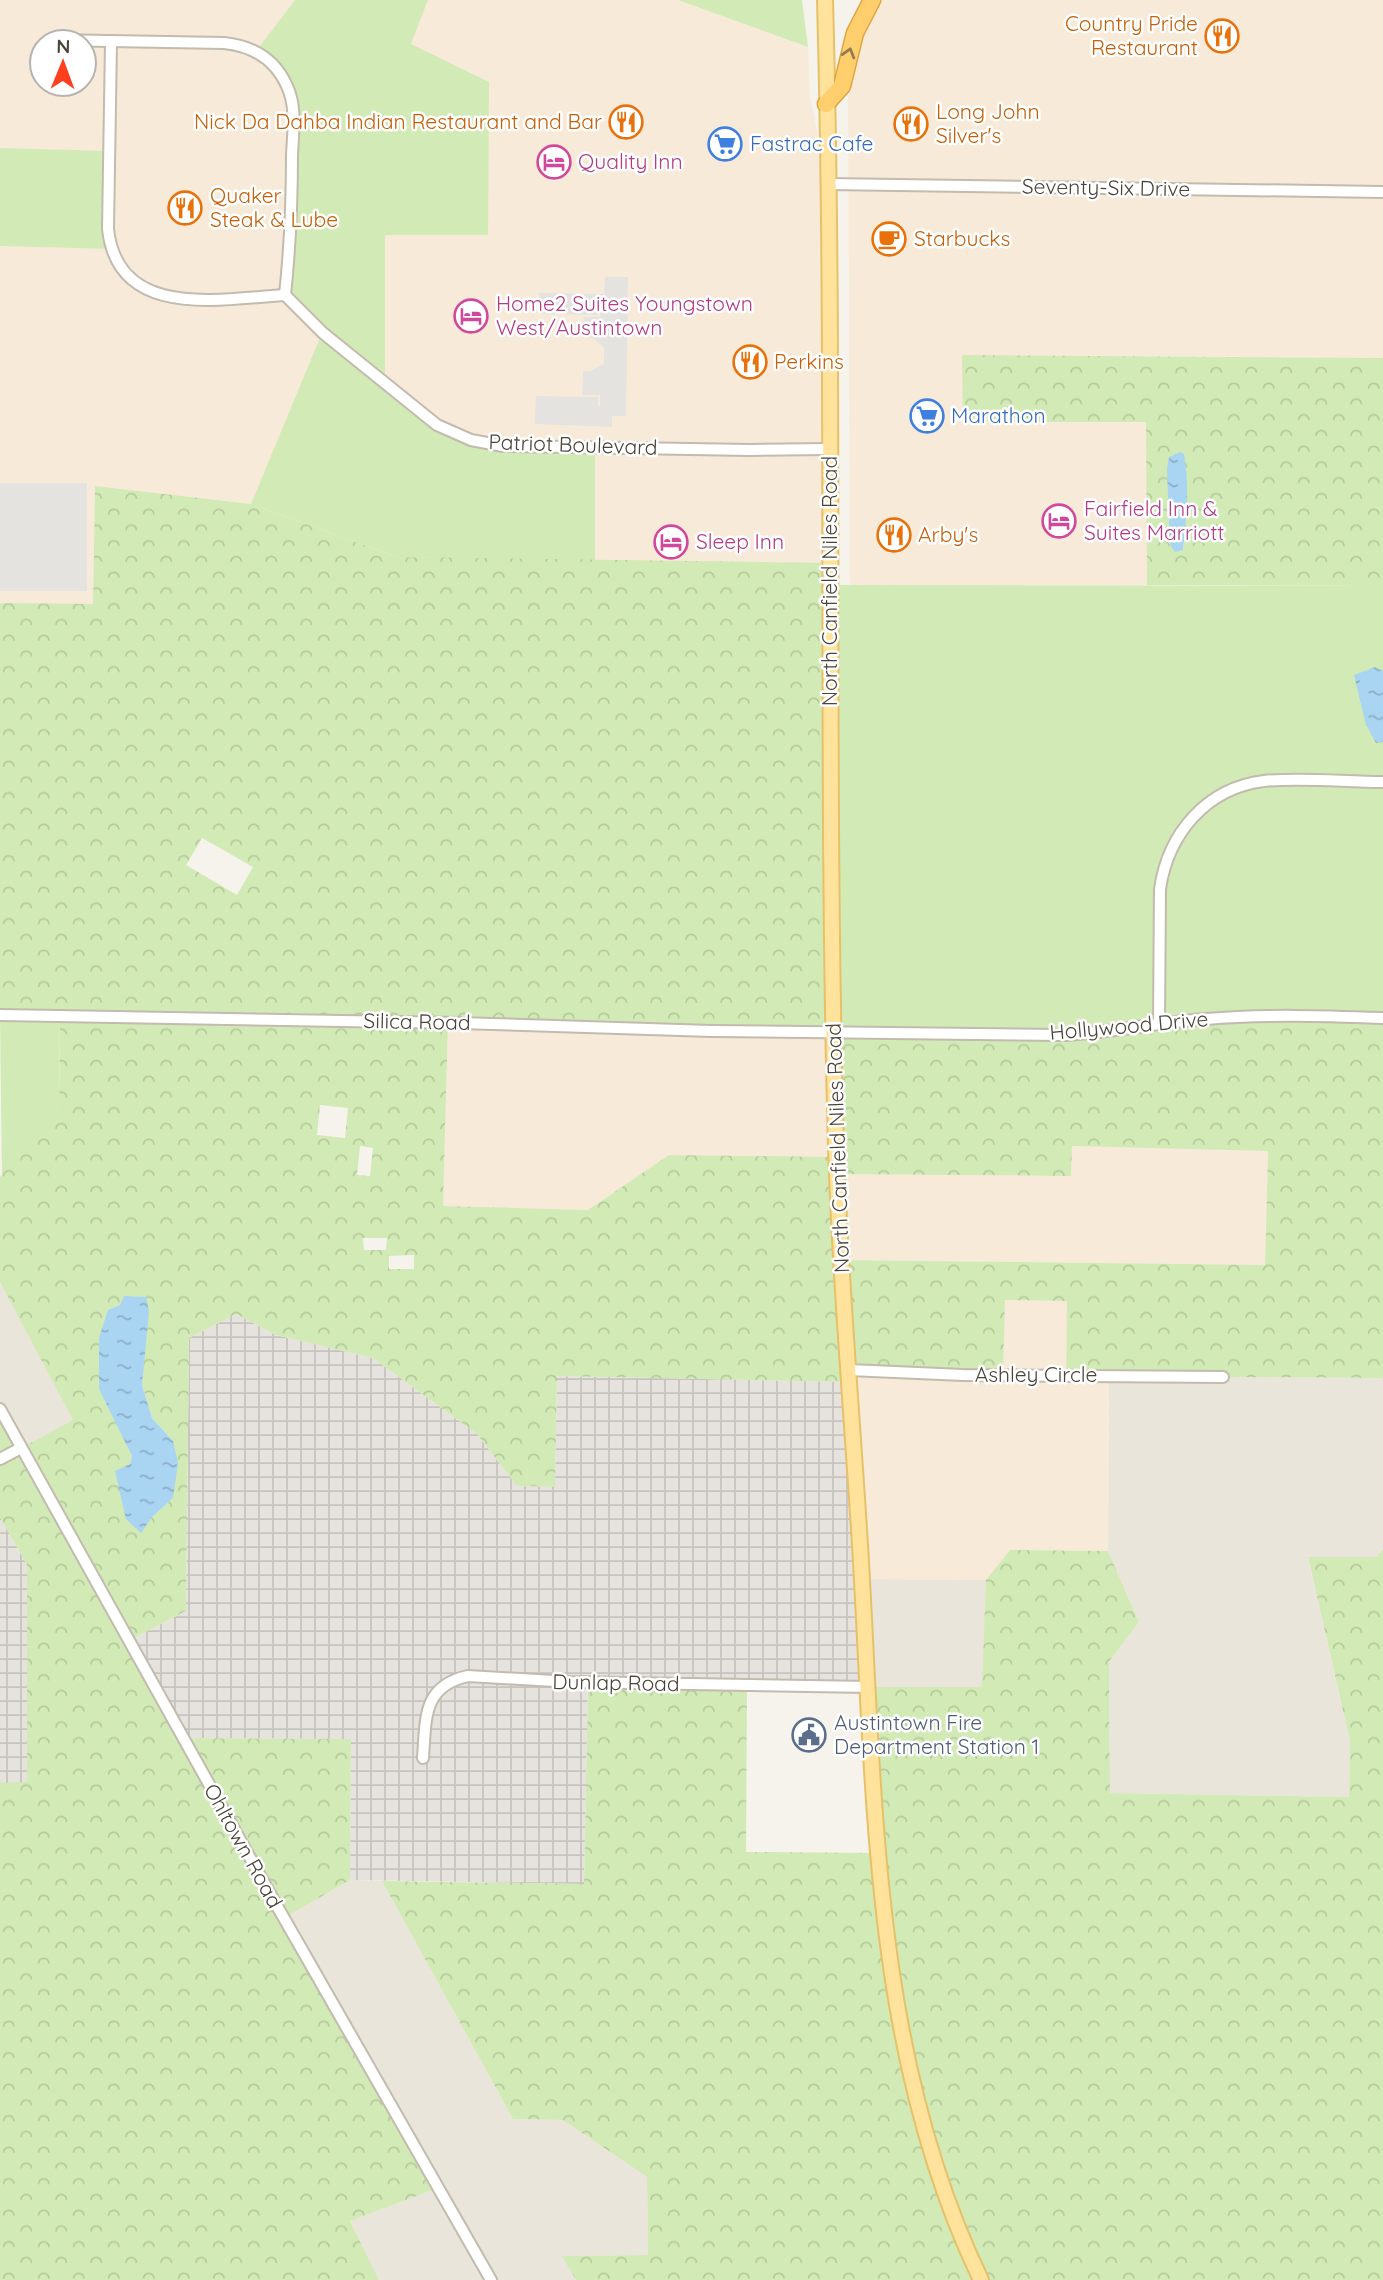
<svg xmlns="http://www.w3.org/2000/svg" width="1383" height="2280" font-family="Quicksand,sans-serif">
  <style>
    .residential { fill: #eae5da }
    .commercial { fill: #f7ead8; fill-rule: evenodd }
    .industrial { fill: url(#industrial-grid) }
    .grass { fill: #d2eab5 }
    .forest { fill: url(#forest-crowns); fill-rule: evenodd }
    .parking { fill: #e5e3e0 }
    .water { fill: url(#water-ripples) }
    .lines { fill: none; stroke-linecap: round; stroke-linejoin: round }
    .minor-casing { stroke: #c2bbae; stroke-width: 14 }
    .major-casing { stroke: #e6c16a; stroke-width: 18 }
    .highway-casing { stroke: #e0a43c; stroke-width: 19 }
    .minor { stroke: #fff; stroke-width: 10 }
    .major { stroke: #ffe39c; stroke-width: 14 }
    .highway { stroke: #ffcf6e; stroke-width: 16 }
    .oneway { stroke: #937c4e }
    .labels { text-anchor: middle; stroke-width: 5; stroke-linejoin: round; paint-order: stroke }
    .food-label { font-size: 21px; fill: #c56008; stroke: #fff; text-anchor: start }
    .shop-label { font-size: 21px; fill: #366cbe; stroke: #fff; text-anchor: start }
    .hotel-label { font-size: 21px; fill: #b23c85; stroke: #fff; text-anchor: start }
    .street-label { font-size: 21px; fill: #4b4439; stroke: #fff }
    .service-label { font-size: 21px; fill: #4e5e75; stroke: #fff; text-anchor: start }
  </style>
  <defs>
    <pattern id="industrial-grid" width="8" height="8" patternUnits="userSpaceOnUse" patternTransform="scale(1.75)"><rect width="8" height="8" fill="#e6e2dd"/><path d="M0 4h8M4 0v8" fill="none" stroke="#c7c3be"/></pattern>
    <pattern id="forest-crowns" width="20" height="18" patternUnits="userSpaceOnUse" patternTransform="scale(1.75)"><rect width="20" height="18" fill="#d2eab5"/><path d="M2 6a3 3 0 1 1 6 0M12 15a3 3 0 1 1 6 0" fill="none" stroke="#b6ca9c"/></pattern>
    <pattern id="water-ripples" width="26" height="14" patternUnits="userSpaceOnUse" patternTransform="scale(1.75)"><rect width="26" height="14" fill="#a9d4f2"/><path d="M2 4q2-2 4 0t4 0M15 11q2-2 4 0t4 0" fill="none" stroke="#8caec5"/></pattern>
  </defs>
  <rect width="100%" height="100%" fill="#f6f3ec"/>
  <g class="residential">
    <polygon points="0,1282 74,1420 21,1448 0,1409"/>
    <polygon points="1109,1376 1383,1378 1383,1549 1377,1557 1308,1558 1350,1741 1349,1797 1110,1793 1109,1662 1139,1622 1108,1551"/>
    <polygon points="862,1579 986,1580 983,1687 869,1687"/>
    <polygon points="350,1880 382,1881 513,2119 563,2120 647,2177 648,2255 563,2256 576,2280 379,2280 350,2221 438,2188 284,1918"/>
  </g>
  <g class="commercial">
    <path d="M0,0h295l-39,51 32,36 35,246 -72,171 -156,-18 -2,119 -93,-2v-357l112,3 -3,-98 -109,-3zM42,42h42v42h-42z"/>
    <polygon points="428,0 678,0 808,47 810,97 828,184 830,563 595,562 595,448 503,446 457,435 385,383 385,235 488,235 488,179 411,44"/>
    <polygon points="882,0 1383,0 1383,358 1147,356 1147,585 850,585 848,98 853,66 859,43"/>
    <polygon points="448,1023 834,1031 836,1158 670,1155 588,1210 443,1206"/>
    <polygon points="1072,1146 1268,1151 1265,1265 842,1260 837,1174 1071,1176"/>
    <polygon points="1004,1300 1067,1301 1066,1375 1109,1376 1108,1551 1010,1550 986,1580 862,1579 849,1370 1003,1374"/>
  </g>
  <g class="industrial">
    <polygon points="236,1314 276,1335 373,1358 477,1434 517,1486 555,1487 557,1376 850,1382 869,1687 588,1683 584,1884 350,1880 351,1739 182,1738 128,1641 186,1611 189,1338"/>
    <polygon points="0,1517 27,1565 27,1783 0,1783"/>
  </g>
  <g class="grass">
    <polygon points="295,0 428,0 411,44 489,82 488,235 385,235 385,383 420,412 471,440 595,448 595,562 397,557 251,504 322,333 285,295 291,237 288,87 256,51"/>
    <polygon points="678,0 802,0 808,47"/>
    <polygon points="0,148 110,151 112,249 0,246"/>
    <polygon points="830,585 1383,586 1383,1018 1096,1033 834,1031"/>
    <polygon points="0,1015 60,1016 59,1107 2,1177"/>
  </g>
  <g class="forest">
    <path d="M962,355l421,3v228l-236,-1 -1,-163h-183zM1186,468l1,31 -4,51 -13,-5v-27z"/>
    <path d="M95,486l156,18 146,53 433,6 4,468 229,4 96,-11 224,-6v360l-317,-2 1,-75 -62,-1 -2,75 -153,-5v12l-293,-6 -2,111 -38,-1 -40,-52 -104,-76 -97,-23 -40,-21 -47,24 -3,273 -58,30 54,97 169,1 -1,141 -66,38 154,270 -88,33 29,59h-379v-497l27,-1v-217l-27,-48v-108l21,39 52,-28 -73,-138v-105l59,-70 1,-91 -60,-1v-412l93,1zM202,838l51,29 -16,28 -51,-30zM448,1023l385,8 3,126 -167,-2 -81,55 -145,-4zM320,1105l28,3 -3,30 -28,-3zM360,1146l13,2 -3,28 -13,-1zM1072,1146l196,5 -3,114 -423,-5 -5,-86 234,2zM363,1238h24l-1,12h-22zM414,1255v14h-25v-13zM120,1305l24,44 -2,36 10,33 21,23v57l-21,19 -37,-45 15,-8 2,-8 -14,-31 -10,-115z"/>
    <polygon points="1383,1549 1383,2280 576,2280 562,2256 648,2255 647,2177 563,2120 513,2119 382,1881 584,1884 588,1683 747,1685 746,1852 879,1853 869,1687 982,1687 986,1580 1010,1550 1108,1551 1139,1622 1109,1662 1110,1793 1349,1797 1350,1741 1308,1557 1377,1557"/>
  </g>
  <g class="parking">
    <polygon points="605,277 628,277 626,416 612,416 612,427 535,424 536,396 598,397 598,406 600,406 600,395 582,395 583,371 590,371 604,364 604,347 592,338 583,338 584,317 600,317 600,305 598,315 541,314 539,293 604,294"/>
    <rect x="0" y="483" width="87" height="108"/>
  </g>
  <g class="water">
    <path d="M1180,452l4,2c6,32 2,64 -1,96l-8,2 -5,-7 -3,-76 2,-12z"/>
    <polygon points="1375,667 1383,671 1383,742 1376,743 1366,725 1354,675"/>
    <polygon points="124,1296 146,1297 149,1311 142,1385 152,1418 173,1441 178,1463 173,1498 152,1517 141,1533 126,1519 115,1471 130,1464 132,1456 99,1389 99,1338 108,1310 120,1305"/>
  </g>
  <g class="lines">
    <defs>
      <g id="minor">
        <path d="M52,40l172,3c29,3 51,16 63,43 10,21 6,47 5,69 0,47 -2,93 -7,140"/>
        <path d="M111,42l-3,187c10,91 111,70 177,66"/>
        <polyline points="828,184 1383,192"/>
        <polyline points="285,295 323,333 437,425 471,440 503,446 750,450 829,449"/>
        <path d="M0,1015l459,8 252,8 352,4c48,-2 95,-13 143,-16 59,-5 118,-3 177,-1"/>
        <path d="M1159,1024l1,-135c8,-55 46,-101 104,-108 37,-4 81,1 119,1"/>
        <polyline points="849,1370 963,1375 1223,1377"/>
        <polyline points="0,1409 273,1899 491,2280"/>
        <polyline points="0,1459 21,1448"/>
        <path d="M423,1758c3,-39 -1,-72 45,-82l103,6 298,5"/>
      </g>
      <path id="major" d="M825,0c10,369 1,739 10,1108 3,146 16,292 25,437 15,248 11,507 121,735"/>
      <polyline id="highway" points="826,104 842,86 855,33 872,0"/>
    </defs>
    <use href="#minor" class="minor-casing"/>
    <use href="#major" class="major-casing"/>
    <use href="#highway" class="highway-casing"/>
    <use href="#minor" class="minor"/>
    <use href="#major" class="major"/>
    <use href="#highway" class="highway"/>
  </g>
  <defs><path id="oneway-chevron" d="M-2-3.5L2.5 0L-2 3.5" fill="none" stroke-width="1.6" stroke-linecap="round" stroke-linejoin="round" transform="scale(1.75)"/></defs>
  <use class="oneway" href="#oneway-chevron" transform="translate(849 53) rotate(-74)"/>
  <defs>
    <symbol id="restaurant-ring" viewBox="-11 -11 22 22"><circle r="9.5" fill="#fff" stroke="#e8710a" stroke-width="1.5"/><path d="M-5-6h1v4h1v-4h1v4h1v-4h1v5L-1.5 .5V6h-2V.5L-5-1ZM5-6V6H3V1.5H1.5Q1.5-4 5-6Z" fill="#e8710a"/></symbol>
    <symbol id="supermarket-ring" viewBox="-11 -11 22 22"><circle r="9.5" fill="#fff" stroke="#3f7fe0" stroke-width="1.5"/><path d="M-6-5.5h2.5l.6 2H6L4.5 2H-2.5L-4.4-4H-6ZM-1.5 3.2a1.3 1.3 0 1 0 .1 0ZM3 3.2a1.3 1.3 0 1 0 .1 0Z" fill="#3f7fe0"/></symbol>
    <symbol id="hotel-ring" viewBox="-11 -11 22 22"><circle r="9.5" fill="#fff" stroke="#d1479c" stroke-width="1.5"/><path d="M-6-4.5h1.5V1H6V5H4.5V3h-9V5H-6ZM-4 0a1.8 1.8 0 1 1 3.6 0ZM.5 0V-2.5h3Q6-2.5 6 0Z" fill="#d1479c"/></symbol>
    <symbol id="cafe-ring" viewBox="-11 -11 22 22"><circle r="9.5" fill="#fff" stroke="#e8710a" stroke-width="1.5"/><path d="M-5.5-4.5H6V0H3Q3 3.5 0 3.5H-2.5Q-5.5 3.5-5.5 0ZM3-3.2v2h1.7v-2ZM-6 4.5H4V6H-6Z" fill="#e8710a"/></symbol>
    <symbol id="civic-ring" viewBox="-11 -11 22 22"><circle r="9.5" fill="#fff" stroke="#5c6f8a" stroke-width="1.5"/><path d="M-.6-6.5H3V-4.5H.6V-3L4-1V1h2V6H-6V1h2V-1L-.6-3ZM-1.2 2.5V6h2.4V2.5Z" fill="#5c6f8a"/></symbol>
  </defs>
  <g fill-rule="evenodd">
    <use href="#restaurant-ring" x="1203" y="17" width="38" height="38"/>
    <use href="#restaurant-ring" x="607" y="103" width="38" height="38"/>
    <use href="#restaurant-ring" x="892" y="105" width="38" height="38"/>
    <use href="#supermarket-ring" x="706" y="125" width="38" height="38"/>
    <use href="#hotel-ring" x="535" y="143" width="38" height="38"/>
    <use href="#restaurant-ring" x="166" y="189" width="38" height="38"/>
    <use href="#cafe-ring" x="870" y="220" width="38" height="38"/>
    <use href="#hotel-ring" x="452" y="297" width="38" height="38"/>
    <use href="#restaurant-ring" x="731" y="343" width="38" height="38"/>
    <use href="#supermarket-ring" x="908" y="397" width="38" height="38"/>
    <use href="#hotel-ring" x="1040" y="502" width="38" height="38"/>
    <use href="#restaurant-ring" x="875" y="516" width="38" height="38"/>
    <use href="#hotel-ring" x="652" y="523" width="38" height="38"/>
    <use href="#civic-ring" x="790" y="1716" width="38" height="38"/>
  </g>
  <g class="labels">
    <g class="food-label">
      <text x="1198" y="31" text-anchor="end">Country Pride<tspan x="1198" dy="24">Restaurant</tspan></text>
      <text x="936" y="119">Long John<tspan x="936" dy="24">Silver's</tspan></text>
      <text x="602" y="129" text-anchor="end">Nick Da Dahba Indian Restaurant and Bar</text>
      <text x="210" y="203">Quaker<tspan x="210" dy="24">Steak &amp; Lube</tspan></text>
      <text x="914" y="246">Starbucks</text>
      <text x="774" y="369">Perkins</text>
      <text x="918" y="542">Arby's</text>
    </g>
    <g class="shop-label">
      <text x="750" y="151">Fastrac Cafe</text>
      <text x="951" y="423">Marathon</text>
    </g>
    <g class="hotel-label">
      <text x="578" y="169">Quality Inn</text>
      <text x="496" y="311">Home2 Suites Youngstown<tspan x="496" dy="24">West/Austintown</tspan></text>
      <text x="1084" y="516">Fairfield Inn &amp;<tspan x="1084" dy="24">Suites Marriott</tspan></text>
      <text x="696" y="549">Sleep Inn</text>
    </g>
    <g class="street-label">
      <text transform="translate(1106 188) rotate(1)" y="7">Seventy-Six Drive</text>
      <text transform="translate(573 445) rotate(2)" y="7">Patriot Boulevard</text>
      <text transform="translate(830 581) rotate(-90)" y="7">North Canfield Niles Road</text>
      <text transform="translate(417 1022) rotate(1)" y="7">Silica Road</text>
      <text transform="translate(1129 1026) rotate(-5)" y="7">Hollywood Drive</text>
      <text transform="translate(838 1148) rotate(-92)" y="7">North Canfield Niles Road</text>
      <text x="1036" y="1382">Ashley Circle</text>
      <text transform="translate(616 1683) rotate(1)" y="7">Dunlap Road</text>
      <text transform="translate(243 1846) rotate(61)" y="7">Ohltown Road</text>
    </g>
    <g class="service-label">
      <text x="834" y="1730">Austintown Fire<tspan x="834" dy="24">Department Station 1</tspan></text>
    </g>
  </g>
  <g transform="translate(63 63) rotate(1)"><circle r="33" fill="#ffffff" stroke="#b7b4b0" stroke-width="2"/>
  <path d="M0-5L12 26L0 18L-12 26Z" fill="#fc3f1d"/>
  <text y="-10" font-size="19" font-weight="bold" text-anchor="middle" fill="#4b4439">N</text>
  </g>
</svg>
